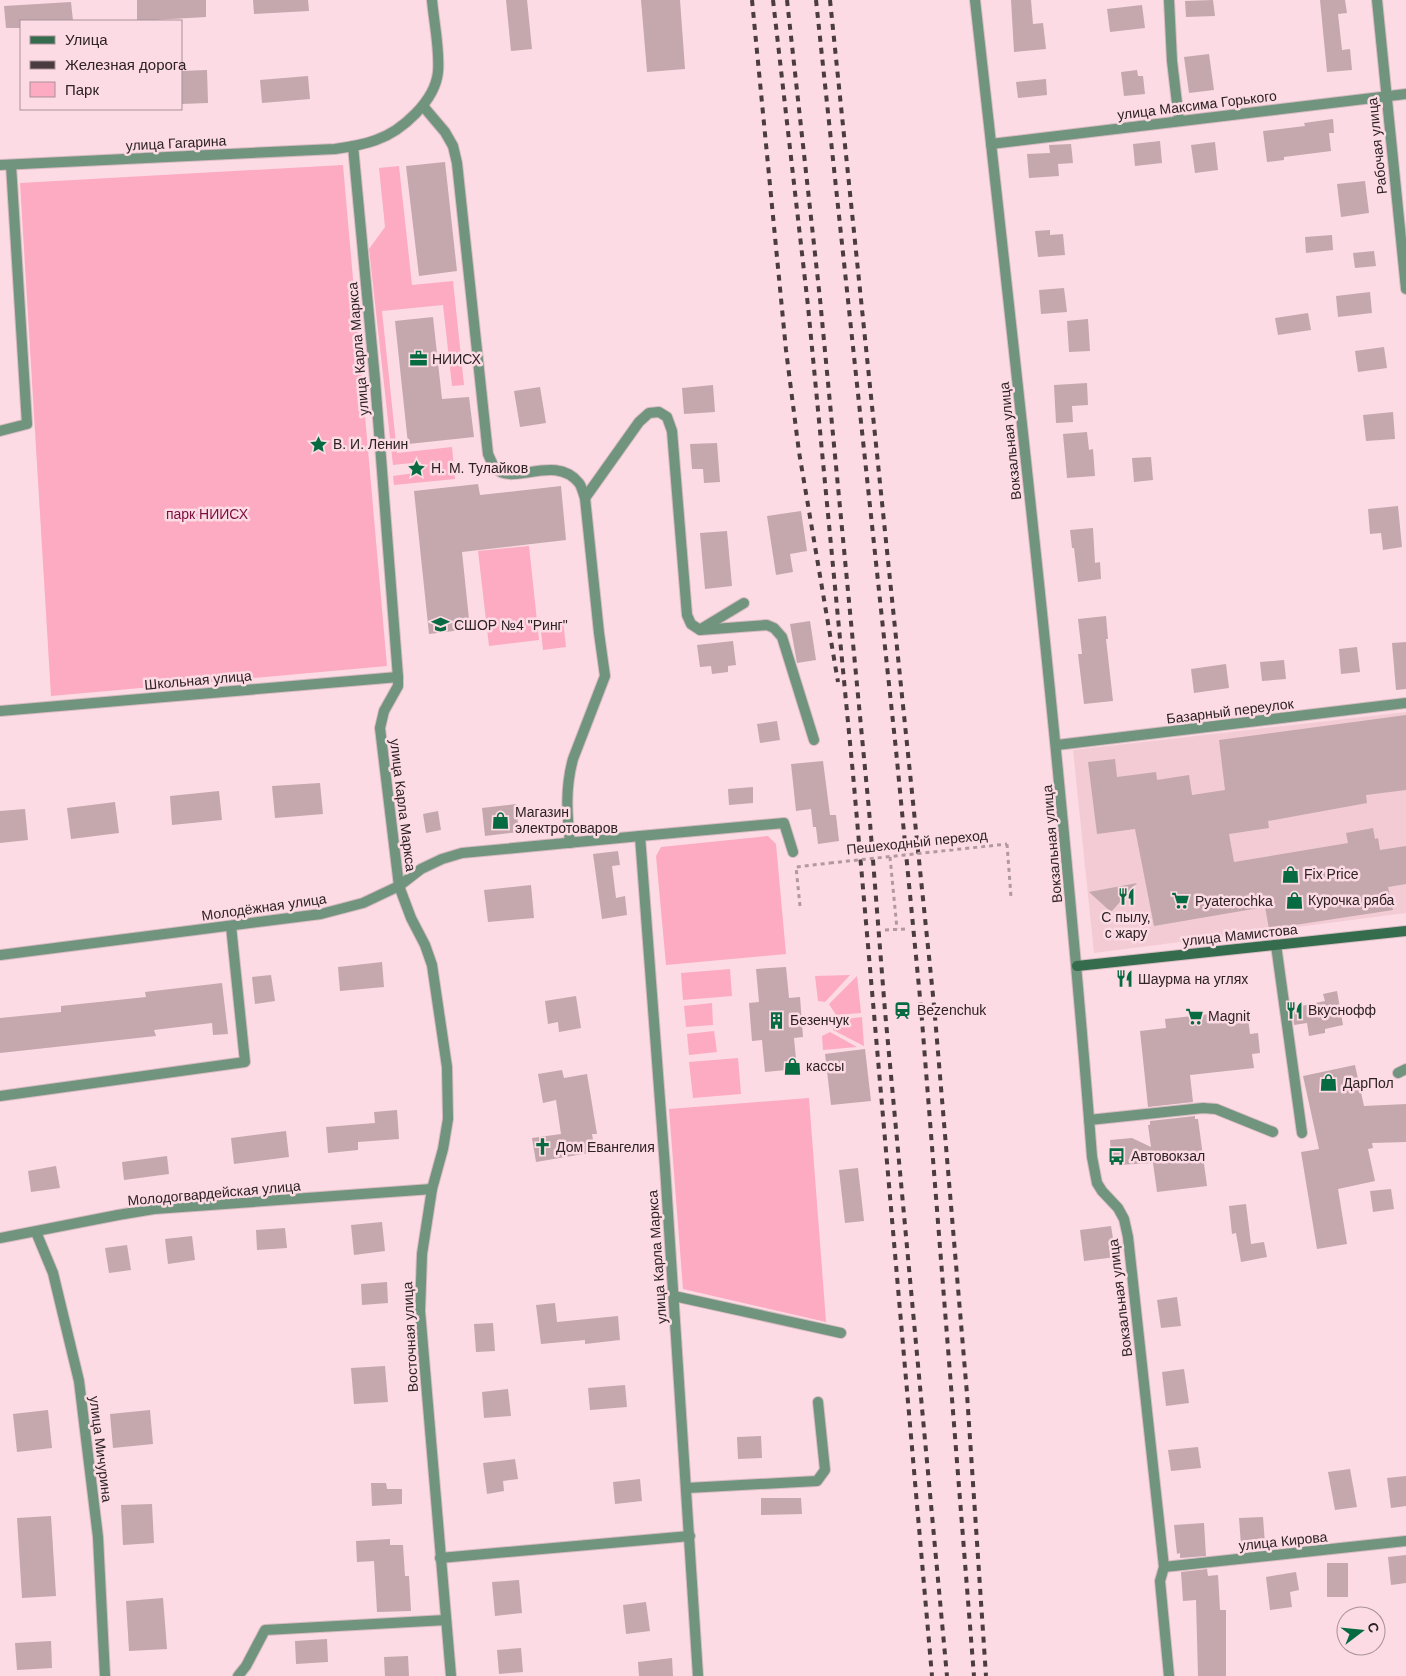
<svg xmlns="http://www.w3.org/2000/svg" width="1406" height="1676" font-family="Helvetica,sans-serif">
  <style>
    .built { fill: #f3cbd5 }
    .green { fill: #fcabc2 }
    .building { fill: #c5a7ae }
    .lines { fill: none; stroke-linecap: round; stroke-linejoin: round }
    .lane-casing { stroke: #d7bac2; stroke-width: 12 }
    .street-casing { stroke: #d7bac2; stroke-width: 12 }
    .secondary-casing { stroke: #d7bac2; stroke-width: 12 }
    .path { stroke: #b299a0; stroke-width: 3; stroke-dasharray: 4 4; stroke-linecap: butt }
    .lane { stroke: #70947d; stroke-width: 10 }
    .street { stroke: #70947d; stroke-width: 10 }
    .secondary { stroke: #346c4d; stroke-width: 10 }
    .rail { stroke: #4a3c40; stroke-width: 4; stroke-dasharray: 6 6; stroke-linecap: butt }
    .path-bridge { stroke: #b299a0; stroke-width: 3; stroke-dasharray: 4 4; stroke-linecap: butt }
    .labels { text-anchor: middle; stroke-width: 5; stroke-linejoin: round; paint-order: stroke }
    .street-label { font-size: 14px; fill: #2d2225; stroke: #fcdbe4 }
    .poi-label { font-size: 14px; fill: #2d2225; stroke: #fcdbe4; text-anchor: start }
    .park-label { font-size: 14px; fill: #7c0d3f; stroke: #fcdbe4 }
  </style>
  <rect width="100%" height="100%" fill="#fcdbe4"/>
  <polygon class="built" points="1406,712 1406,913 1094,953 1073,750"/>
  <g class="green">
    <polygon points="343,165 387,666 51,696 20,183"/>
    <polygon points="399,166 412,285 453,281 464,385 452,386 443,305 382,311 397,453 452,447 455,479 394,485 393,476 422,472 421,462 393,465 369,249 385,227 379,168"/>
    <polygon points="529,546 539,640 489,646 478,551"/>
    <polygon points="563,620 566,647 543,650 540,622"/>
    <polygon points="768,836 776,844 786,954 666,965 656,856 661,847"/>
    <polygon points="730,969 732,996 683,1000 681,973"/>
    <polygon points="850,975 825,1002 818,1001 815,976"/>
    <polygon points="857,976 861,1013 836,1015 829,1004"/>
    <polygon points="712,1003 713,1025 686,1027 684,1006"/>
    <polygon points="862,1017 864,1046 833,1030 837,1020"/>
    <polygon points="714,1031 717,1052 689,1055 687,1034"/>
    <polygon points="830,1032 857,1047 823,1050 822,1036"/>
    <polygon points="738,1058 741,1094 693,1098 689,1062"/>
    <polygon points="809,1098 826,1322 683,1289 669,1109"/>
  </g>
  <g class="building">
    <polygon points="137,0 206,0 206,17 137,21"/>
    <polygon points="253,0 308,0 309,11 254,14"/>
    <polygon points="506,0 527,0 532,49 511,51"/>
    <polygon points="641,0 680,0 685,69 647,72"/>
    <polygon points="1011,0 1031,0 1033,24 1043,23 1046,49 1014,52"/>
    <polygon points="1213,0 1215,16 1186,17 1185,1"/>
    <polygon points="1320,0 1345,0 1347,13 1338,14 1342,50 1350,49 1352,70 1327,72"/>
    <polygon points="71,2 73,21 21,21 21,28 6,28 4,6"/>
    <polygon points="1142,5 1145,28 1110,32 1107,9"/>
    <polygon points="1209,54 1214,90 1189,93 1184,57"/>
    <polygon points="207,70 208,103 181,104 181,71"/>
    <polygon points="1137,70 1138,76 1143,76 1145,94 1124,96 1121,72"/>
    <polygon points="308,76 310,99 262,103 260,80"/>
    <polygon points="1046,79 1047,95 1018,98 1016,82"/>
    <polygon points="1333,119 1334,133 1329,133 1331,151 1284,157 1284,160 1267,162 1263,131 1305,126 1304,123"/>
    <polygon points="1160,141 1162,163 1135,166 1133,144"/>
    <polygon points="1215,142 1218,170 1195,173 1191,145"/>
    <polygon points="1071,144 1073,163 1058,164 1059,176 1029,178 1027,154 1050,153 1049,145"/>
    <polygon points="445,162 457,271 419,276 406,166"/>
    <polygon points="1365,181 1369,213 1341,217 1337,184"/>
    <polygon points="1050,230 1050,235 1063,234 1065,255 1038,257 1035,231"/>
    <polygon points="1332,235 1333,250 1306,253 1305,237"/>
    <polygon points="1374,251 1376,266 1355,268 1353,253"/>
    <polygon points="1064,288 1067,312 1041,314 1039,290"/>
    <polygon points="1370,292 1372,313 1338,317 1336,296"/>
    <polygon points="1308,313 1311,330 1278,335 1275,318"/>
    <polygon points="433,317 442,399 469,397 474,437 408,444 395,321"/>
    <polygon points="1088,319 1090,351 1069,352 1067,321"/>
    <polygon points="1384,347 1387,368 1358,372 1355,351"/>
    <polygon points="1087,383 1088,405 1072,406 1073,422 1056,423 1054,385"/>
    <polygon points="713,385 715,412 684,414 682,388"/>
    <polygon points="540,387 546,423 520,427 514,391"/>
    <polygon points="1393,412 1395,439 1366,441 1363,415"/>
    <polygon points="1087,432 1089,450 1093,449 1095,476 1067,478 1063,434"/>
    <polygon points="717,443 720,482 704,483 703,469 692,469 690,444"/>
    <polygon points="1151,457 1153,480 1134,482 1132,458"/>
    <polygon points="478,484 480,495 561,486 566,540 462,552 470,629 429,634 414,491"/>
    <polygon points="1398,506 1402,547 1383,550 1381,533 1370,534 1368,509"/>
    <polygon points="801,511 807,551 790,554 793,572 776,575 767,516"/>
    <polygon points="1093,528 1095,563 1100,562 1101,579 1078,582 1074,548 1072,548 1070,530"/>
    <polygon points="727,531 732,586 705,589 700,533"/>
    <polygon points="1106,616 1108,639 1106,639 1113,701 1084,704 1078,654 1082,654 1078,619"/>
    <polygon points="810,621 816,660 797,663 790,624"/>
    <polygon points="733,641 736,665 728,666 728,672 712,674 711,666 700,667 697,645"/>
    <polygon points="1406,642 1406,689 1396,690 1392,643"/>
    <polygon points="1357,647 1360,672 1341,674 1339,649"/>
    <polygon points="1284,660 1286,679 1262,681 1260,662"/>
    <polygon points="1226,664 1229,688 1194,693 1191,669"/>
    <polygon points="1406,715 1406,790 1366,795 1367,803 1268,821 1269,828 1229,834 1234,862 1348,843 1346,833 1373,828 1375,839 1378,838 1380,850 1406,846 1406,884 1388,887 1393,910 1269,929 1265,907 1154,926 1135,829 1097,834 1088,762 1115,759 1117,777 1156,772 1157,780 1189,775 1192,795 1225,790 1219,740"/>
    <polygon points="777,721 780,740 760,743 757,724"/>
    <polygon points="823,761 830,815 836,815 839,841 818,844 816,827 813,827 811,809 796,811 791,764"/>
    <polygon points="320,783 323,814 275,818 272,786"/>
    <polygon points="753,787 753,803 729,805 728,789"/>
    <polygon points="219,791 222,820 172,825 170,796"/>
    <polygon points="115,802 119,833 71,839 67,808"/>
    <polygon points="516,804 519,832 485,836 482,808"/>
    <polygon points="25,809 28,840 0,843 0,811"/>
    <polygon points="438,811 441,830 426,833 423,814"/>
    <polygon points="618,851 620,865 612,866 616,898 625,896 627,915 602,919 593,854"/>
    <polygon points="1137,883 1111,912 1089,892"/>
    <polygon points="531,885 534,918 488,922 484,890"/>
    <polygon points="382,962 384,987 340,991 338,967"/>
    <polygon points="786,967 789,998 800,997 803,1037 794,1038 797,1069 765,1072 762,1040 752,1041 749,1003 759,1002 756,969"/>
    <polygon points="271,975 275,1001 255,1004 252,977"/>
    <polygon points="222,983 228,1034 213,1035 212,1023 154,1030 156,1036 0,1053 0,1018 61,1012 61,1006 146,997 145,992"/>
    <polygon points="1337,991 1343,1025 1325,1029 1325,1033 1309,1036 1307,1023 1294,1025 1292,1008 1325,1001 1323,994"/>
    <polygon points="576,996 581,1028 559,1032 558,1022 548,1024 545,1001"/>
    <polygon points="1247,1010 1250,1034 1258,1033 1260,1053 1252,1054 1254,1068 1190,1075 1193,1102 1148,1107 1140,1031 1166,1028 1165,1019"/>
    <polygon points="865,1049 871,1101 831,1105 825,1054"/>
    <polygon points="1355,1065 1364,1106 1406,1104 1406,1142 1372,1143 1373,1148 1368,1149 1375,1181 1338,1189 1347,1244 1317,1249 1301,1152 1319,1149 1303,1076"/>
    <polygon points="562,1070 564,1078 587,1074 597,1134 592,1134 595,1152 536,1162 532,1138 561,1134 556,1100 543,1103 538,1074"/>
    <polygon points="397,1110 399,1139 358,1142 358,1150 328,1153 326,1127 375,1123 374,1112"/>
    <polygon points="1195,1116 1195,1119 1198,1119 1207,1186 1157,1192 1153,1163 1118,1165 1117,1156 1111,1156 1110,1140 1132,1138 1151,1147 1148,1125 1150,1125 1150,1121"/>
    <polygon points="286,1131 289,1157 234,1164 231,1138"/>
    <polygon points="167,1156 169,1174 124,1180 122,1162"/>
    <polygon points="56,1166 60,1188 31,1192 28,1171"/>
    <polygon points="858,1168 864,1221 845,1223 839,1170"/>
    <polygon points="1391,1189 1394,1209 1373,1212 1370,1191"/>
    <polygon points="1246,1204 1251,1244 1264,1242 1267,1257 1241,1262 1236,1233 1232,1234 1229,1206"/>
    <polygon points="382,1222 385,1251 354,1255 351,1225"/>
    <polygon points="1111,1226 1116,1257 1084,1261 1080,1230"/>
    <polygon points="285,1228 287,1248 257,1250 256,1230"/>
    <polygon points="192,1236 195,1260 168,1264 165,1239"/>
    <polygon points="127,1245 131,1270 109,1273 105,1248"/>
    <polygon points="387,1282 388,1303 362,1305 361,1284"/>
    <polygon points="1177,1297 1181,1326 1161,1328 1157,1300"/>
    <polygon points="555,1303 557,1322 618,1316 620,1340 585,1344 585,1340 541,1344 536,1305"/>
    <polygon points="493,1323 495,1351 476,1352 474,1324"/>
    <polygon points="385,1366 388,1402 354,1404 351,1368"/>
    <polygon points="1184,1369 1189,1403 1166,1406 1162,1372"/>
    <polygon points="625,1385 627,1407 590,1410 588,1388"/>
    <polygon points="508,1389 511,1416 484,1418 482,1392"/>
    <polygon points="48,1410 52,1448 17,1452 13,1414"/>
    <polygon points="150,1410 153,1444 113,1448 110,1414"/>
    <polygon points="761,1436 762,1458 738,1459 737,1437"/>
    <polygon points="1198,1447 1201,1468 1171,1471 1168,1450"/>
    <polygon points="515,1459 518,1479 503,1481 504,1491 487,1494 483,1463"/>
    <polygon points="1350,1469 1357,1507 1335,1510 1328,1472"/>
    <polygon points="1406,1476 1406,1506 1391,1508 1387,1478"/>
    <polygon points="640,1479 642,1501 615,1504 613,1482"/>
    <polygon points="371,1483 386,1483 387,1489 402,1489 402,1504 372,1506"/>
    <polygon points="761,1498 801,1498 802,1514 761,1515"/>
    <polygon points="152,1504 154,1543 123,1545 121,1505"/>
    <polygon points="51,1516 56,1596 22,1598 17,1518"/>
    <polygon points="1263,1517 1265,1544 1241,1545 1239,1518"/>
    <polygon points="1204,1523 1206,1556 1180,1558 1180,1553 1177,1554 1174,1525"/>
    <polygon points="390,1539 390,1545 403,1545 405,1576 409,1576 411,1611 377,1612 374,1561 357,1562 356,1541"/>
    <polygon points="1406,1555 1406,1583 1391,1585 1388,1557"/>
    <rect x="1327" y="1563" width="21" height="34"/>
    <polygon points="1207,1569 1208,1576 1218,1575 1220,1610 1226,1610 1226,1676 1198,1676 1196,1600 1183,1601 1181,1572"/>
    <polygon points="1296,1572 1299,1590 1290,1592 1292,1607 1270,1610 1266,1577"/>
    <polygon points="519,1580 522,1613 495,1616 492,1582"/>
    <polygon points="163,1598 167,1649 129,1651 126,1601"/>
    <polygon points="646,1602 650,1631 626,1634 623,1605"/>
    <polygon points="327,1639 328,1662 296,1664 295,1641"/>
    <polygon points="51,1641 52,1668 17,1670 15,1643"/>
    <polygon points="521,1648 523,1672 499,1674 497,1650"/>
    <polygon points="408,1656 409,1676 385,1676 384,1657"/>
    <polygon points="672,1658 673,1676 639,1676 638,1662"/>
  </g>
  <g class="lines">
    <defs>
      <g id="lane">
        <path d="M423,106l22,26 8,14 4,17 31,291c2,4 4,10 7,14 17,19 60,-15 84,15 3,4 4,10 6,15l14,135 6,43 -32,83c-8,29 -6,55 -3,84"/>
        <polyline points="0,431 27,424 11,165"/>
        <polyline points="585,498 639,422 649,413 659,412 667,417 672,431 687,615 691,624 700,630 767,625 774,628 782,637 814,740"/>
        <polyline points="701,629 744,603"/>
        <polyline points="640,836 784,823 793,852"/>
        <polyline points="1276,945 1302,1133"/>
        <polyline points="1398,1073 1406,1069"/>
        <polyline points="0,1096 245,1062 231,926"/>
        <polyline points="1089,1120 1203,1108 1216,1109 1273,1132"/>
        <polyline points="674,1296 841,1333"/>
        <polyline points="687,1488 817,1481 825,1470 818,1402"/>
      </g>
      <g id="street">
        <path d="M975,0c43,385 87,770 117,1157l5,26 5,8 16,17 6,11 4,18 36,330 -4,14 9,95"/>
        <polyline points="1169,0 1172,61 1179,120"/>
        <polyline points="1377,0 1406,289"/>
        <polyline points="991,144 1406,94"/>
        <polyline points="353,146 375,380 398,677 398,686 384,711 380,728 399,886 411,918 425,945 432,965 447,1067 448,1119 443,1149 432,1189 422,1254 420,1311 451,1676"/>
        <path d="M0,165l335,-16c14,-2 28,-4 41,-9 26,-9 59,-39 62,-68 2,-22 -4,-49 -6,-72"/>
        <polyline points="0,711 398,677"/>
        <polyline points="1057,745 1406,703"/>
        <polyline points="0,955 321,914 363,903 399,886 421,869 442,859 462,853 640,836 665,1167 698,1676"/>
        <polyline points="36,1232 53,1273 79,1381 98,1537 105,1676"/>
        <polyline points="0,1238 118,1215 154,1209 432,1189"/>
        <polyline points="440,1558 690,1536"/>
        <polyline points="1164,1567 1406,1541"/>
        <polyline points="238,1676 246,1666 265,1630 446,1620"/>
      </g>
      <polyline id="secondary" points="1077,966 1406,931"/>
    </defs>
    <use href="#lane" class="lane-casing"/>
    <use href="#street" class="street-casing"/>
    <use href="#secondary" class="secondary-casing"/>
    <g class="path">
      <polyline points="1007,844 1011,897"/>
      <polyline points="890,857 897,929"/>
      <polyline points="800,906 796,867 830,863"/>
      <polyline points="885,930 905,929"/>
    </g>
    <use href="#lane" class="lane"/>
    <use href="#street" class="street"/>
    <use href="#secondary" class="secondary"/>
    <g class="rail">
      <polyline points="752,0 786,350 799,452 838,682"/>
      <polyline points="773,0 808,306 853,774 932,1676"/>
      <polyline points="787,0 820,299 869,810 885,1011 947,1676"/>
      <polyline points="816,0 896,750 921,1008 974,1676"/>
      <polyline points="830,0 934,1005 967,1394 986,1676"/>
    </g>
    <polyline class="path-bridge" points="830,863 1007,844"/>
  </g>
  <defs>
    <symbol id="office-bare" viewBox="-9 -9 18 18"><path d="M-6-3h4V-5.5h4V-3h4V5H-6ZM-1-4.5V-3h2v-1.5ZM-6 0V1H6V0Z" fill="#066b40" stroke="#fcdbe4" stroke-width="2.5" paint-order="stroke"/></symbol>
    <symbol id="sight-bare" viewBox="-9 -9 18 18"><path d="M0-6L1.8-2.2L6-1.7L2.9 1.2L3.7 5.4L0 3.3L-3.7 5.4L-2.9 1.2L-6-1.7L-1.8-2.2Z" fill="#066b40" stroke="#fcdbe4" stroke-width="2.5" paint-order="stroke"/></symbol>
    <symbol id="school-bare" viewBox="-9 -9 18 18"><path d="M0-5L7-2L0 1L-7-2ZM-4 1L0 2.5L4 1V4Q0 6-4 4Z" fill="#066b40" stroke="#fcdbe4" stroke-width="2.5" paint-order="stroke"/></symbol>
    <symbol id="shop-bare" viewBox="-9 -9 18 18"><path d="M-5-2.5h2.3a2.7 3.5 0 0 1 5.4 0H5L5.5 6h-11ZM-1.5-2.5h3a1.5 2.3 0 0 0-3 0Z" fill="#066b40" stroke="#fcdbe4" stroke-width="2.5" paint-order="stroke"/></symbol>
    <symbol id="restaurant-bare" viewBox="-9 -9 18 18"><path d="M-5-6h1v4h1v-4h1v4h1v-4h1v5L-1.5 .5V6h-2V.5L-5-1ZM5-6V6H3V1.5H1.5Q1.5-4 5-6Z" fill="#066b40" stroke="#fcdbe4" stroke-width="2.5" paint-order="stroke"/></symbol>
    <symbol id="supermarket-bare" viewBox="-9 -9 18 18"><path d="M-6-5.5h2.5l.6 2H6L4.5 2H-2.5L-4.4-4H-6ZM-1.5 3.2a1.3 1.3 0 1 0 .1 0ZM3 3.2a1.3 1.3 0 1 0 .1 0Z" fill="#066b40" stroke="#fcdbe4" stroke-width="2.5" paint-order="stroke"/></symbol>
    <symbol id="station-bare" viewBox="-9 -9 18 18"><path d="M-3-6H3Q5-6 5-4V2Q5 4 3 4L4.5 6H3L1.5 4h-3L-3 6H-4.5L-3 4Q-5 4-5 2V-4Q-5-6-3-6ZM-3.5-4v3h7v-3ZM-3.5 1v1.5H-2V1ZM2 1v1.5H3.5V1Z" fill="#066b40" stroke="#fcdbe4" stroke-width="2.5" paint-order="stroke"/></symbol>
    <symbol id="building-bare" viewBox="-9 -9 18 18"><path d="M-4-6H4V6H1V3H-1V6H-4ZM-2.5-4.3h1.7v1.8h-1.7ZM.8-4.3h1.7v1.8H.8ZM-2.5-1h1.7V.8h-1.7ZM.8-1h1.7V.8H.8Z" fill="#066b40" stroke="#fcdbe4" stroke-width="2.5" paint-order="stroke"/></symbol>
    <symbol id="church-bare" viewBox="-9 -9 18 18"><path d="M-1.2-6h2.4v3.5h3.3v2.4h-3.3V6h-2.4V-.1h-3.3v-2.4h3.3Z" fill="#066b40" stroke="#fcdbe4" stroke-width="2.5" paint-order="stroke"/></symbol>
    <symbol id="bus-bare" viewBox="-9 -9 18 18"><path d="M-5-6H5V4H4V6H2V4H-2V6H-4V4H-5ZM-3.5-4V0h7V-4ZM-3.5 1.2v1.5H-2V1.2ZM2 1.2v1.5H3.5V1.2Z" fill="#066b40" stroke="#fcdbe4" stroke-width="2.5" paint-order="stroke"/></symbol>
  </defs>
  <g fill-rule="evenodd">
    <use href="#office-bare" x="406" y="346" width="25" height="25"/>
    <use href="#sight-bare" x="306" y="432" width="25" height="25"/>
    <use href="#sight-bare" x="404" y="456" width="25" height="25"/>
    <use href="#school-bare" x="428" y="612" width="25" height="25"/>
    <use href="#shop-bare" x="488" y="808" width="25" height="25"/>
    <use href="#shop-bare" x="1278" y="862" width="25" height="25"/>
    <use href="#restaurant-bare" x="1114" y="884" width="25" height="25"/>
    <use href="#shop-bare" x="1282" y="888" width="25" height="25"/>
    <use href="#supermarket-bare" x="1168" y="888" width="25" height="25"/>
    <use href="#restaurant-bare" x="1112" y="966" width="25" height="25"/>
    <use href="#station-bare" x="890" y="998" width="25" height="25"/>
    <use href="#restaurant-bare" x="1282" y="998" width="25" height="25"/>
    <use href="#supermarket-bare" x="1182" y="1004" width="25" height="25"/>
    <use href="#building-bare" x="764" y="1008" width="25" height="25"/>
    <use href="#shop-bare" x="780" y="1054" width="25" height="25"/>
    <use href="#shop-bare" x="1316" y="1070" width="25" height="25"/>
    <use href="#church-bare" x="530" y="1134" width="25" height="25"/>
    <use href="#bus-bare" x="1104" y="1144" width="25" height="25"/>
  </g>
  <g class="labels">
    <g class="street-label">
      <text transform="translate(1197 105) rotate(-7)" y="5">улица Максима Горького</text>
      <text transform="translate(176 143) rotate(-3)" y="5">улица Гагарина</text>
      <text transform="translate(1377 146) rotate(-96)" y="5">Рабочая улица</text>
      <text transform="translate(358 349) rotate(-95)" y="5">улица Карла Маркса</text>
      <text transform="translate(1010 441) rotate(-96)" y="5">Вокзальная улица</text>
      <text transform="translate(198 680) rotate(-5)" y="5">Школьная улица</text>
      <text transform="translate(1230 711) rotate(-7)" y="5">Базарный переулок</text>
      <text transform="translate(403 805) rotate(83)" y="5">улица Карла Маркса</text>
      <text transform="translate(917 842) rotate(-6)" y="5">Пешеходный переход</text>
      <text transform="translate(1052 844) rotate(-95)" y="5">Вокзальная улица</text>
      <text transform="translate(264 907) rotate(-8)" y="5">Молодёжная улица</text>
      <text transform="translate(1240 935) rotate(-6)" y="5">улица Мамистова</text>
      <text transform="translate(214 1193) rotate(-5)" y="5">Молодогвардейская улица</text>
      <text transform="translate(657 1257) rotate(-94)" y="5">улица Карла Маркса</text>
      <text transform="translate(1120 1298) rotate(-97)" y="5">Вокзальная улица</text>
      <text transform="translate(410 1337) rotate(-93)" y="5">Восточная улица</text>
      <text transform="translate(101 1449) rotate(83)" y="5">улица Мичурина</text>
      <text transform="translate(1283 1541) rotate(-6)" y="5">улица Кирова</text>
    </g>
    <g class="poi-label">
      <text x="432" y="364">НИИСХ</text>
      <text x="333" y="449">В. И. Ленин</text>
      <text x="431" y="473">Н. М. Тулайков</text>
      <text x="454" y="630">СШОР №4 "Ринг"</text>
      <text x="515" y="817">Магазин<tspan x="515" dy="16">электротоваров</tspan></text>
      <text x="1304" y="879">Fix Price</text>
      <text x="1308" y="905">Курочка ряба</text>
      <text x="1195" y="906">Pyaterochka</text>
      <text x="1126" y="922" text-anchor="middle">С пылу,<tspan x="1126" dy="16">с жару</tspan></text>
      <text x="1138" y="984">Шаурма на углях</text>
      <text x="917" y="1015">Bezenchuk</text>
      <text x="1308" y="1015">Вкуснофф</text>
      <text x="1208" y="1021">Magnit</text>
      <text x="790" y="1025">Безенчук</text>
      <text x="806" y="1071">кассы</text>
      <text x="1343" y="1088">ДарПол</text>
      <text x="556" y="1152">Дом Евангелия</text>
      <text x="1131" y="1161">Автовокзал</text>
    </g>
    <g class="park-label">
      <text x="207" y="519">парк НИИСХ</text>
    </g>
  </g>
  <rect x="20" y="20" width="162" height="90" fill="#fcdbe4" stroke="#a99198"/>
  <rect x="30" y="36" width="25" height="8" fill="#346c4d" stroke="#a99198"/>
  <text x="65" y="45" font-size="15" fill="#2d2225">Улица</text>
  <rect x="30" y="61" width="25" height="8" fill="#4a3c40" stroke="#a99198"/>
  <text x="65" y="70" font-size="15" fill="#2d2225">Железная дорога</text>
  <rect x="30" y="82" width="25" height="15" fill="#fcabc2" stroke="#a99198"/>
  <text x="65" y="95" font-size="15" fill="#2d2225">Парк</text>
  <g transform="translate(1361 1631) rotate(74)"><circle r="24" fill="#fcdbe4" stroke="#a99198"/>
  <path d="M0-4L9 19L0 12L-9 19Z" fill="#066b40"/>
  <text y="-8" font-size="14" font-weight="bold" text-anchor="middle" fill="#2d2225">С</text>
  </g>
</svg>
